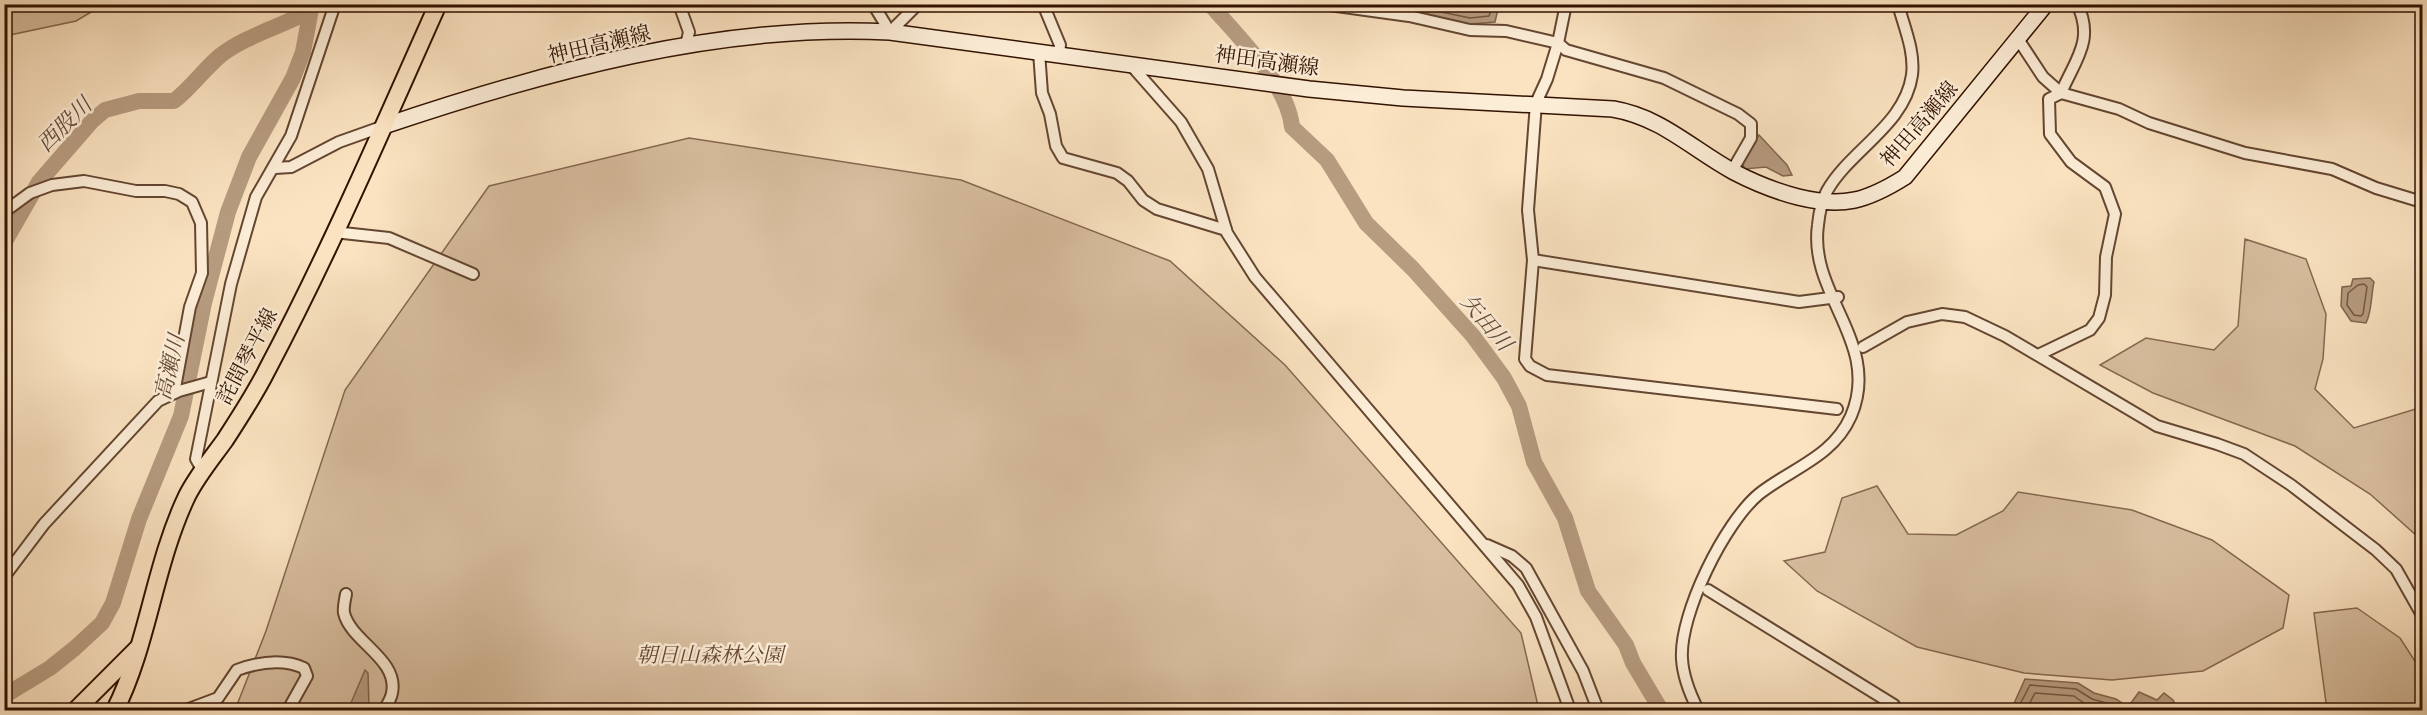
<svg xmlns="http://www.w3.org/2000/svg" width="2427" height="715" font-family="'Libre Bodoni','Noto Serif JP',serif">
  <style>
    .green { fill: #d9bfa0; stroke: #866850; stroke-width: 1.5 }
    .water { fill: #b79c80; stroke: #82654d; stroke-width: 1.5 }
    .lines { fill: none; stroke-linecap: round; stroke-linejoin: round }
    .shore { stroke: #745740; stroke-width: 1.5 }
    .river { stroke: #b79c80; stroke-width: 16 }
    .street-casing { stroke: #644631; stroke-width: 14 }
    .secondary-casing { stroke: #321201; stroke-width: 18 }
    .primary-casing { stroke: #321201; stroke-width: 20 }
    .street { stroke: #fcedd7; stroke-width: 10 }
    .secondary { stroke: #fcedd7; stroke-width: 15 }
    .primary { stroke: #fbe3c1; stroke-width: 16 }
    .labels { text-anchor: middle; stroke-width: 5; stroke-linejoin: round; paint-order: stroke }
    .street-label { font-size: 21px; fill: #321201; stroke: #fcedd7 }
    .park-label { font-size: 21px; font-style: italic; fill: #644631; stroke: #fcedd7 }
    .water-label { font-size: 22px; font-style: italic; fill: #674934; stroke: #fcedd7 }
  </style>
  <rect width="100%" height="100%" fill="#fbe3c1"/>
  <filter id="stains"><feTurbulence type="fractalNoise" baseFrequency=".00333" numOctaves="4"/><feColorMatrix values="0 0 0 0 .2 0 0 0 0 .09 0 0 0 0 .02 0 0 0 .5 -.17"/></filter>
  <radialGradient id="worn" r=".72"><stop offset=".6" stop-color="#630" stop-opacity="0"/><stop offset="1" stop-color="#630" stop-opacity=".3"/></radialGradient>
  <g class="green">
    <polygon points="5,4 103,4 103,5 76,21 5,36"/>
    <polygon points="689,138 961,180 1170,261 1285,365 1521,633 1539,710 235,710 266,631 345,390 489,186"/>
    <polygon points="2245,239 2306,259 2326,314 2323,359 2315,389 2354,428 2422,407 2422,536 2417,536 2370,494 2295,446 2153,393 2100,365 2146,338 2214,350 2238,326"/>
    <polygon points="1877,486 1908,534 1956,535 2003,511 2018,492 2132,510 2212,540 2289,595 2283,628 2203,671 2112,680 2024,673 1917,647 1817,591 1784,561 1825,552 1842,498"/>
    <polygon points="2357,608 2400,638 2422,672 2422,710 2327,710 2314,613"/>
  </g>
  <g class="water">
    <polygon points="1419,5 1499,5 1495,22 1469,24 1418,14"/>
    <polygon points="1759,135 1787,165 1792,175 1783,176 1766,167 1744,169 1743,161"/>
    <path d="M2370,278l4,4c-3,13 -2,30 -8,41l-15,-2 -10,-15 1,-19 9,-1 2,-7z"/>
    <polygon points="365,670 368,673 369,707 368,710 348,710"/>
    <polygon points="2025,679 2078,683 2094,693 2116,699 2128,707 2139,692 2157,700 2164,693 2173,700 2177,709 2011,710"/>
  </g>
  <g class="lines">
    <g class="shore">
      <polyline points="1425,4 1427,9 1470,18 1489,16 1493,4"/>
      <polygon points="2358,285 2364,284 2367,287 2363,314 2361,316 2354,315 2347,305 2348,293"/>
      <polyline points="2017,710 2030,685 2076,689 2092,699 2113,705 2122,710"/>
      <polyline points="2026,710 2035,693 2074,696 2088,706 2106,710"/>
    </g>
    <g class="river">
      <path d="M1210,4c28,33 78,80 82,123l35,33 39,63 47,46 60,67 31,42 15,28 15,56 31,56 23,73 38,54 7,18 28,47"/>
      <path d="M4,243l35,-61 53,-61 13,-11 34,-9h35c17,-13 30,-32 47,-46 26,-20 60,-28 88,-44"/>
      <polyline points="4,696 50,668 75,648 102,623 113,603 139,519 181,416 204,303 228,212 249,157 293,78 303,52 312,4"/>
    </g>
    <defs>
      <g id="street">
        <polyline points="679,4 689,32 686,45"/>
        <polyline points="873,4 890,32 918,4"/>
        <polyline points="1043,4 1060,45 1059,54"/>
        <polyline points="1322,4 1409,16 1470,30 1506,31 1558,43 1547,79 1536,103 1528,210 1533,260 1525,359 1530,366 1547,375 1837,409"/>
        <polyline points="1566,4 1558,43 1566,50 1664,78 1738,114 1751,124 1751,138 1732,171"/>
        <polyline points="2018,39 2043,77 2061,93 2119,109 2149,123 2245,153 2332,169 2376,188 2422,202"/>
        <polyline points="1039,52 1042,93 1050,114 1056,146 1063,158 1117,173 1128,181 1143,200 1157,209 1226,230"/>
        <polyline points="1130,64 1181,122 1208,169 1227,233 1255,277 1518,585 1536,617 1570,710"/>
        <polyline points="275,168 291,167 339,142 384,126"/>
        <polyline points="4,212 30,193 52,185 84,181 136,191 165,191 179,194 192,202 201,223 202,273 190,307 174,393"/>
        <polyline points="334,232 389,238 473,274"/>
        <polyline points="1533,260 1799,302 1838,297"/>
        <polyline points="1863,347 1907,322 1942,314 1965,317 2005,336 2157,426 2217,444 2244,454 2291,485 2376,550 2396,569 2422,615"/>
        <path d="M2038,355l52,-25 9,-12 6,-23 1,-38 9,-43 -10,-27 -34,-25 -21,-28 -1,-35 12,-6c14,-33 34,-53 16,-89"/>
        <polyline points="203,471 196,459 231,284 256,197 291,136 335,4"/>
        <polyline points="1487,545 1512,556 1526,568 1583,671 1598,710"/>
        <polyline points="4,577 44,524 158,401 179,391 211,382"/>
        <polyline points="1708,590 1894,705 1891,710"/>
        <path d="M346,594c-1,6 -3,13 -2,19 7,29 55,46 48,80 -1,6 -5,12 -8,17"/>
        <path d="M186,710l32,-12 19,-28c22,-8 45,-12 67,-2l3,8 -19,34"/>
        <path d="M1698,710c-8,-16 -15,-33 -16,-51 -3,-45 43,-137 77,-165 33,-26 74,-37 92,-78 31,-73 -43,-121 -33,-191 1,-10 4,-25 9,-34 23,-41 78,-66 85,-116 3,-24 -8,-48 -14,-71"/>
      </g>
      <path id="secondary" d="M384,126c160,-54 336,-103 506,-94l419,57 94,9 210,11c48,8 79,40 121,63 21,11 41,19 64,25 45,11 69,4 107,-20l141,-173"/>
      <g id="primary">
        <polyline points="76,710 137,649"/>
        <path d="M115,710c33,-65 39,-145 72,-214 10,-20 25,-38 38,-56 15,-23 30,-46 42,-70 63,-119 116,-243 171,-366"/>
      </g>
    </defs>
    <use href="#street" class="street-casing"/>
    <use href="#secondary" class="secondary-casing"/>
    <use href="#primary" class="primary-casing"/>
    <use href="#street" class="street"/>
    <use href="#secondary" class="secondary"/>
    <use href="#primary" class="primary"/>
  </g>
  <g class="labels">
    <g class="street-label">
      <text transform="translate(599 44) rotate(-13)" y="7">神田高瀬線</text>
      <text transform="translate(1267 61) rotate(8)" y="7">神田高瀬線</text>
      <text transform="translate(1919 124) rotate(-49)" y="7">神田高瀬線</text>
      <text transform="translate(247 356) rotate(-62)" y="7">詫間琴平線</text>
    </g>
    <g class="park-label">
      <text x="710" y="662">朝日山森林公園</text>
    </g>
    <g class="water-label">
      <text transform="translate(64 124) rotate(-45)" y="8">西股川</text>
      <text transform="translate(1487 322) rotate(50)" y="8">矢田川</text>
      <text transform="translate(169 367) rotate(-77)" y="8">高瀬川</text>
    </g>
  </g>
  <rect width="2427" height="715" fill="none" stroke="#fbe3c1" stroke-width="24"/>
  <rect x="6" y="6" width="2415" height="703" fill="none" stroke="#321201" stroke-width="3"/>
  <rect x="12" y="12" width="2403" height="691" fill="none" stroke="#321201" stroke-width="1.5"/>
  <rect width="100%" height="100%" filter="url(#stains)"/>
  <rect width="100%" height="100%" fill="url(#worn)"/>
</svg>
